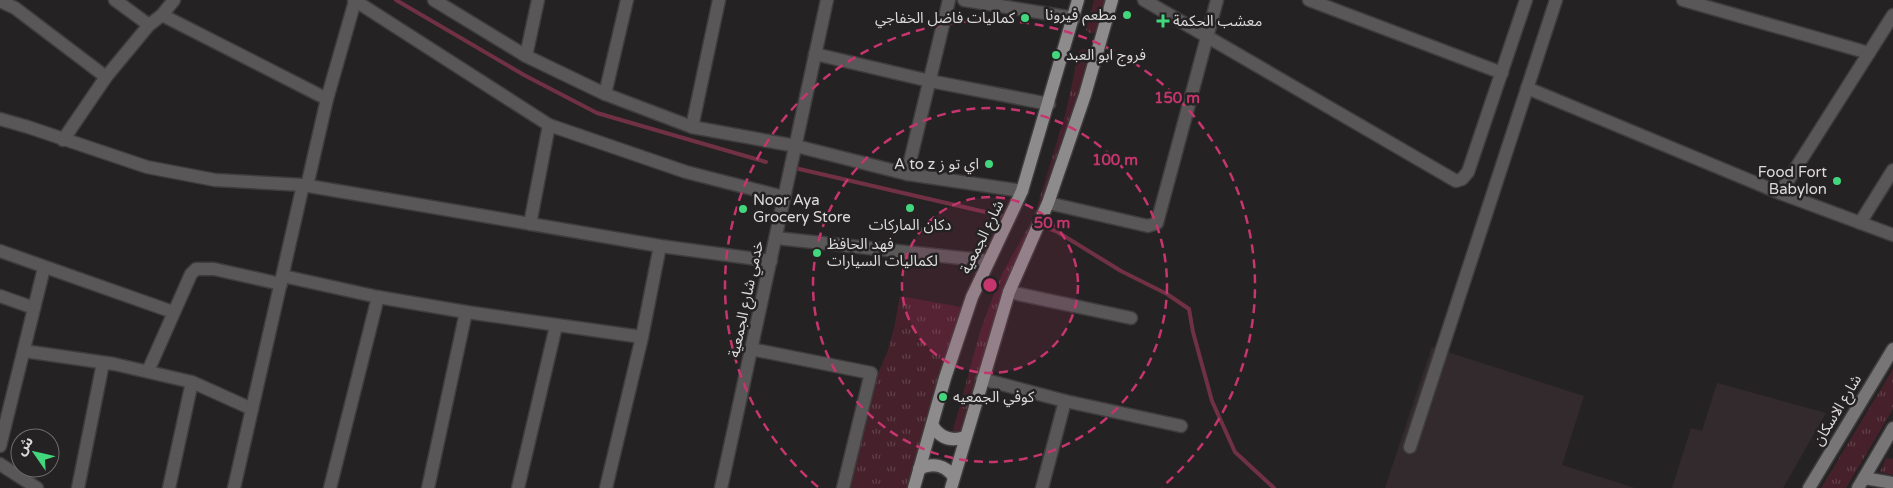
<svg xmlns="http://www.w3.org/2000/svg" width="1893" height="488" font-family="'Varela Round','Noto Sans Arabic',sans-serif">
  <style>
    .built { fill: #332a2d }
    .grass { fill: url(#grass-tufts) }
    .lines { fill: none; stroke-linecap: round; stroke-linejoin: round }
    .stream { stroke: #713145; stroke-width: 4 }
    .minor-casing { stroke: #3f3c3d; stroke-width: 15 }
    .tertiary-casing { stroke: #3f3c3d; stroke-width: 15 }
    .secondary-casing { stroke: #3f3c3d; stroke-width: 15 }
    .primary-casing { stroke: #3f3c3d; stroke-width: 15 }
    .minor { stroke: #595758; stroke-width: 12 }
    .tertiary { stroke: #595758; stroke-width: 12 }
    .secondary { stroke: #777575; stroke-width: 12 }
    .primary { stroke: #8e8b8c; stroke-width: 12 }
    .ring { fill: none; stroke: #c6356e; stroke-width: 2.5; stroke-dasharray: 9 6 }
    .poi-dot { fill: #42d77c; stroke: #252223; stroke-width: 2 }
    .labels { text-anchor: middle; stroke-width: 5; stroke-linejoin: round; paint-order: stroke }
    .poi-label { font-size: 15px; fill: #dcdada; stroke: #252223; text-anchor: start }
    .street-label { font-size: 15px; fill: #dcdada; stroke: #252223 }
    .centre { fill: #c6356e; stroke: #252223; stroke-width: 2.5 }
    .ring-label { font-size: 15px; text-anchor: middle; font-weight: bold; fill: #c6356e; stroke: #252223; stroke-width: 5; stroke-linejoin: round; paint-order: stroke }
  </style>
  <defs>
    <pattern id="grass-tufts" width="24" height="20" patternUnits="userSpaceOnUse" patternTransform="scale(1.25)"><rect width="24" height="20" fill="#46212c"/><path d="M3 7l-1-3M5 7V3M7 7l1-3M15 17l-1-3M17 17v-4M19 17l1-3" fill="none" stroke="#60414a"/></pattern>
  </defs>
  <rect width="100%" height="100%" fill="#252223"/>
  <g class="built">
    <polygon points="1432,347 1584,396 1562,465 1635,488 1385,488"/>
    <polygon points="1717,383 1826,413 1783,488 1672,488 1691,428 1702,431"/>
  </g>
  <g class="grass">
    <polygon points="1094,0 1105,0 1097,31 1091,34 1086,30"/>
    <polygon points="1084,49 1087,51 1088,56 1070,126 1049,195 998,306 961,435 955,435 953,430 980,332 994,294 1003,272 1034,217 1066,112 1079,51"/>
    <polygon points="900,296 961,307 912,488 843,488 875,380 887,353 894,328"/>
    <polygon points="1893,369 1893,409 1846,488 1821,488"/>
    <polygon points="1886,458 1893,459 1893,475 1880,472"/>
  </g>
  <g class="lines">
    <g class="stream">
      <polyline points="396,0 524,75 597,113 766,162"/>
      <polyline points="795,168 1007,217"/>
      <polyline points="1041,226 1056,231 1121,271 1167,294 1189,309 1193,332 1212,401 1235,452 1274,488"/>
    </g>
    <defs>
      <g id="minor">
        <polyline points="115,0 149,25"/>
        <polyline points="354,0 549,125 686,172 784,197"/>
        <polyline points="434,0 526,56 605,94 692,127 796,146 907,174 1022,191"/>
        <polyline points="964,0 1074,18"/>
        <polyline points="1144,0 1456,181 1462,179 1468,172 1526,0"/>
        <polyline points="1309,0 1502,73"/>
        <polyline points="1683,0 1869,53"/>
        <polyline points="0,1 15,8 106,77"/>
        <polyline points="162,15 327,99"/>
        <polyline points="1893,15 1780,193 1893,235"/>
        <polyline points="815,54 930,81 1049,104"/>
        <polyline points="526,56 538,0"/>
        <polyline points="1527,88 1780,193"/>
        <polyline points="605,94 627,0"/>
        <polyline points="692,127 719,0"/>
        <polyline points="63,140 106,77 149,25 162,15 174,0"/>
        <polyline points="907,174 949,0"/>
        <polyline points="307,186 327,99 355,1"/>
        <polyline points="1048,203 1148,226 1157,223 1217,0"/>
        <polyline points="1860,223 1893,170"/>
        <polyline points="530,224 549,125"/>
        <polyline points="0,251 173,312"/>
        <polyline points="283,276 378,297 466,312 642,337"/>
        <polyline points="1009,292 1131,318"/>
        <polyline points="0,296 34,308"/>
        <polyline points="751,349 871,373 843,488"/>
        <polyline points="24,351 114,364 192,382 252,409"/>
        <polyline points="148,371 191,274 196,269 214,269 281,284"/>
        <polyline points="982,379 1065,401 1181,426"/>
        <polyline points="0,446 44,268"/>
        <polyline points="1410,447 1556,0"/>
        <polyline points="0,464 37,488"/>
        <polyline points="78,488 103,363"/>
        <polyline points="169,488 192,382"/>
        <polyline points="234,488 303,185"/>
        <polyline points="330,488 378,297"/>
        <polyline points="428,488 466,312"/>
        <polyline points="518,488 556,326"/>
        <polyline points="606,488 642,337 660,246"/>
        <polyline points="1042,488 1065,401"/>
      </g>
      <g id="tertiary">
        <polyline points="0,119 28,127 147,167 215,180 303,185 660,246 771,261"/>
        <polyline points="776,238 989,261"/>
        <polyline points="721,488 827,0"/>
      </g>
      <g id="secondary">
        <polyline points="1864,478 1893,483"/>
        <polyline points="1809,488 1893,349"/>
        <polyline points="1858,488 1893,428"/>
      </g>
      <g id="primary">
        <path d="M932,425c8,13 19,17 33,12"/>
        <path d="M919,469c14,-7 26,-4 35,8"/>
        <polyline points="914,488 945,378 972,297 1022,191 1078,0"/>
        <polyline points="951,488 1009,292 1048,203 1085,95 1112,0"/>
      </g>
    </defs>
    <use href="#minor" class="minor-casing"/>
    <use href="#tertiary" class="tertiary-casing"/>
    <use href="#secondary" class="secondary-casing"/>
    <use href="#primary" class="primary-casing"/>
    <use href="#minor" class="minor"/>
    <use href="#tertiary" class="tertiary"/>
    <use href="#secondary" class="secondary"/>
    <use href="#primary" class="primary"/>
  </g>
  <circle cx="990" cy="285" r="88" fill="#c6356e" fill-opacity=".12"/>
  <g class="ring">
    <circle cx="990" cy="285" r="88"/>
    <circle cx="990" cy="285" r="177"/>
    <path d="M818 487A265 265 0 1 1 1162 487"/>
  </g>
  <g class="poi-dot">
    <circle cx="1127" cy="15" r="5"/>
    <circle cx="1025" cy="18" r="5"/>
    <path d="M1160.5 13.5h5v5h5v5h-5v5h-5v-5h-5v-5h5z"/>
    <circle cx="1056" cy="55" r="5"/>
    <circle cx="989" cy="164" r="5"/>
    <circle cx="1837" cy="181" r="5"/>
    <circle cx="910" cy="208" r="5"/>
    <circle cx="743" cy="209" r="5"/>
    <circle cx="817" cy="253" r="5"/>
    <circle cx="943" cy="397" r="5"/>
  </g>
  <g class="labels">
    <g class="poi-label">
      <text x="1117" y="20" text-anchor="end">مطعم فيرونا</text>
      <text x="1015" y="23" text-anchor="end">كماليات فاضل الخفاجي</text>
      <text x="1173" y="26">معشب الحكمة</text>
      <text x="1066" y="60">فروج ابو العبد</text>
      <text x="979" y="169" text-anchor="end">A to z اي تو ز</text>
      <text x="1827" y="177" text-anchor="end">Food Fort<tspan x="1827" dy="17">Babylon</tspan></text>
      <text x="753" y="205">Noor Aya<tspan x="753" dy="17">Grocery Store</tspan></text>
      <text x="910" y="230" text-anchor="middle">دكان الماركات</text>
      <text x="827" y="249">فهد الحافظ<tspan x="827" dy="17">لكماليات السيارات</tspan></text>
      <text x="953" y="402">كوفي الجمعيه</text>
    </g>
    <g class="street-label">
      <text transform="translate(982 237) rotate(-64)" y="5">شارع الجمعية</text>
      <text transform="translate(746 299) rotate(-78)" y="5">خدمي شارع الجمعية</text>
      <text transform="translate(1837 410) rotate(-59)" y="5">شارع الاسكان</text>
    </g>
  </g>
  <circle cx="990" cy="285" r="8" class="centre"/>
  <g class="ring-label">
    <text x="1177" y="103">150 m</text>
    <text x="1115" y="165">100 m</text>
    <text x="1052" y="228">50 m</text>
  </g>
  <g transform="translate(35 453) rotate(304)"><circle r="24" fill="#252223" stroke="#6e6c6c"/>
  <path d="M0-4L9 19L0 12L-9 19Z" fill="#42d77c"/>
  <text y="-8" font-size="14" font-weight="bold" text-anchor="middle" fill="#dcdada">ش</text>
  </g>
</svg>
